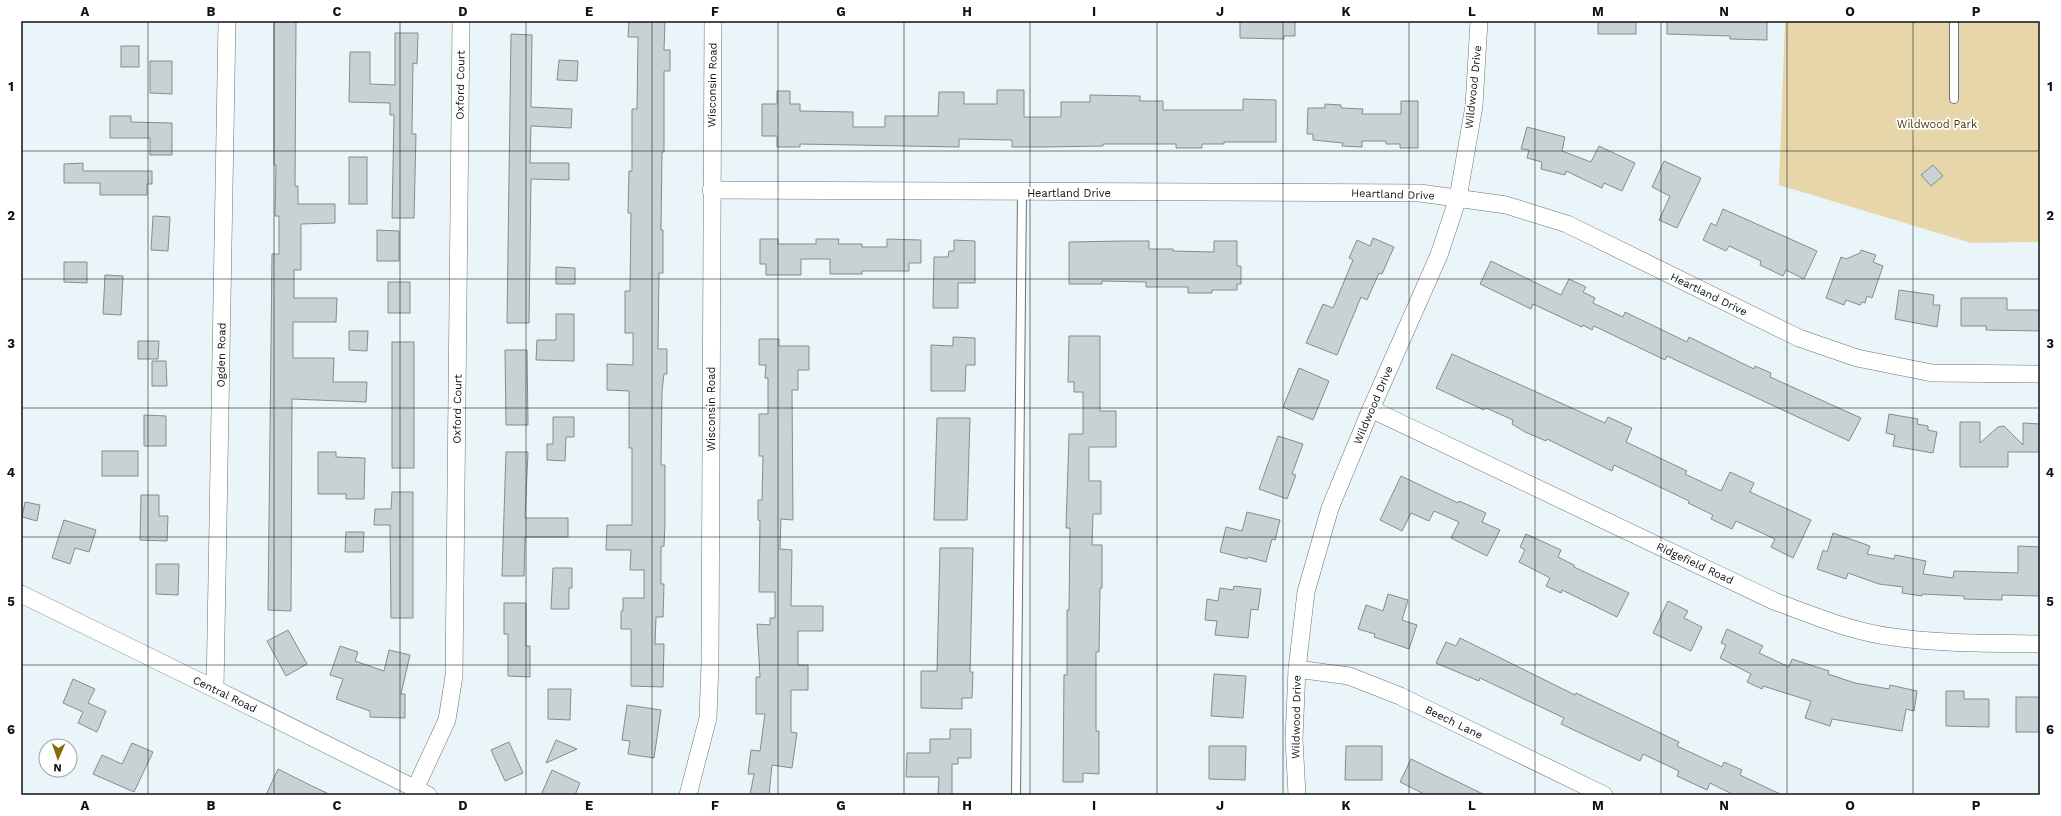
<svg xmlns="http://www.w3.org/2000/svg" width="2061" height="816" font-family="'Work Sans',sans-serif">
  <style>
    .green { fill: #e7d6a9 }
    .building { fill: #c7d2d4; stroke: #828d8f }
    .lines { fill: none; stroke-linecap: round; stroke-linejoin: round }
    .service-casing { stroke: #697476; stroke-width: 10 }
    .minor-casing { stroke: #697476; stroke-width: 18 }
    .service { stroke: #fff; stroke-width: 8 }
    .minor { stroke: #fff; stroke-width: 17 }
    .grid { fill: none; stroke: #0e1213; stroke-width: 1; stroke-opacity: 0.55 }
    .labels { text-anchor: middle; stroke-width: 3.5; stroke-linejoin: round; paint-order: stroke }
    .street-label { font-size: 11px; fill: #0e1213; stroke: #fff }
    .park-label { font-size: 11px; fill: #463709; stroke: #fff }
    .neatline { fill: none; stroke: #0e1213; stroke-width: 1.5 }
    .grid-label { font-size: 13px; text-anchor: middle; font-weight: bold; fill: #0e1213 }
  </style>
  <rect width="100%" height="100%" fill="#e9f5f8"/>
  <polygon class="green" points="1785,21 2040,21 2040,242 1971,243 1779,185"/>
  <g class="building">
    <polygon points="274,21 296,21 295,186 298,186 298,204 335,204 335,223 301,224 301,270 294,270 294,298 337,298 336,322 293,322 293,358 334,358 333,382 367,382 366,402 292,399 291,611 268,610 272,254 279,254 279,216 275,216 276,165 274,165"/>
    <polygon points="629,21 665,21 664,50 670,50 670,71 664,71 664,152 662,152 661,230 663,230 663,273 659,273 658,349 667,349 667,374 664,374 662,391 661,465 665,465 665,524 664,546 661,547 661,584 664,584 663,617 656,617 655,644 664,644 663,687 631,686 631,629 621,629 621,611 623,611 623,598 644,598 644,570 630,570 631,550 606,550 607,525 632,525 632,448 629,448 629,391 607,390 607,364 633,365 633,333 625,333 625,291 630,291 631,213 628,213 629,171 632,171 632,109 637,109 638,37 628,37"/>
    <polygon points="1240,21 1295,21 1295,36 1284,36 1284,39 1240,38"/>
    <rect x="1598" y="21" width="38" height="13"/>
    <polygon points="1667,21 1767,21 1767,40 1730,39 1730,36 1667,34"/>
    <polygon points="395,33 418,33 417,64 413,63 412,134 416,134 414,218 392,218 394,115 390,115 390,103 349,102 350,52 370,52 370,84 395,85"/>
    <polygon points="511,34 532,35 531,107 572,109 571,128 531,126 530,163 569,163 569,180 531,179 529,323 507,323"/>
    <rect x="121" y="46" width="18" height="21"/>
    <polygon points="559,60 578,61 577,81 557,80"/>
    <polygon points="150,61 172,61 172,94 150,93"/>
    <polygon points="997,90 1024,90 1024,117 1061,117 1061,102 1090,102 1090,95 1140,96 1140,101 1163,101 1163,110 1243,110 1243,99 1276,100 1276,142 1224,142 1224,144 1202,144 1202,148 1176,148 1176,144 1103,144 1103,146 1044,147 1012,147 1012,140 959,139 959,147 800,144 800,147 777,147 777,136 762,136 762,104 777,104 777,91 790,91 790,104 800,104 800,111 853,112 853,127 885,127 885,116 938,116 939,92 964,92 964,104 997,104"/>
    <polygon points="1401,101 1418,101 1418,148 1400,148 1400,144 1386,144 1386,141 1362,141 1362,147 1342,146 1343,143 1313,140 1313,134 1307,134 1308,108 1325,108 1325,104 1341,105 1341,108 1363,109 1362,114 1401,114"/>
    <polygon points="110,116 131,116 131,122 172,123 172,155 150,155 150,138 110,138"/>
    <polygon points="1527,127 1565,137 1562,151 1591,162 1599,146 1635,163 1622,191 1604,183 1602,188 1566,171 1565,175 1541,169 1542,162 1527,158 1529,150 1521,149"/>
    <rect x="349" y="157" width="18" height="47"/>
    <polygon points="1664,161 1701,178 1677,228 1659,220 1670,196 1652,187"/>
    <polygon points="83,163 83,171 152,171 152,184 147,184 147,195 100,195 100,183 64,183 64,164"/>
    <polygon points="1933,165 1943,176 1931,186 1921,175"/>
    <polygon points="1723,209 1817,251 1804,279 1786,270 1783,276 1760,265 1761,261 1729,246 1726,251 1703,240 1711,223 1716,226"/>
    <polygon points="153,216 170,217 168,251 151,250"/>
    <polygon points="377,230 399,231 399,261 377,261"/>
    <polygon points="1373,238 1394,247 1382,274 1379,273 1367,300 1361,297 1337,355 1306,343 1323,304 1333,308 1353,260 1349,258 1357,240 1370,246"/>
    <polygon points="760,239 778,239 778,244 816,244 816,239 839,239 838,244 862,244 862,247 887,247 887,239 921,240 921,263 909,263 909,271 862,271 862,274 830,274 830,259 801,259 801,275 766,275 766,264 760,264"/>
    <polygon points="954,240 975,241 975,283 958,283 958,308 933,308 934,257 948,257 949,251 954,251"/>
    <polygon points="1124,241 1149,241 1149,249 1173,249 1173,251 1214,252 1214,241 1237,241 1237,266 1241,266 1241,284 1237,284 1237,290 1212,290 1212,293 1188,293 1188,287 1146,287 1146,282 1102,281 1102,284 1069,284 1069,242"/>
    <polygon points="1861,250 1876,255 1873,262 1883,266 1872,298 1867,296 1865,303 1862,302 1860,305 1846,300 1844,305 1826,298 1841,257 1846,259 1860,253"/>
    <polygon points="1491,261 1561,295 1569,279 1586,287 1583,292 1595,298 1593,303 1623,317 1625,312 1687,342 1689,337 1754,369 1755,366 1771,373 1770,377 1861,418 1849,441 1667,356 1665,360 1594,326 1592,330 1583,325 1582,327 1533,304 1531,309 1480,284"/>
    <polygon points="64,262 87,262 87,283 64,282"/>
    <polygon points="556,267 575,268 575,284 556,284"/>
    <polygon points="105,275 123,276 121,315 103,314"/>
    <rect x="388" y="282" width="22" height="31"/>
    <polygon points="1899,290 1934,295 1933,305 1940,305 1937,327 1895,319"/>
    <polygon points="1961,298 2007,298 2007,310 2040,310 2040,331 1986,330 1986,326 1961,326"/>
    <polygon points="556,314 574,314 574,361 536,360 537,340 556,340"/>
    <polygon points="349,331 368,331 367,351 349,350"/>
    <polygon points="1069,336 1100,336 1100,411 1116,411 1116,447 1089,447 1089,481 1101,481 1101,514 1093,514 1092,545 1102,545 1102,588 1100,588 1099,652 1096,652 1096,731 1099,731 1099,774 1083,773 1083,782 1063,782 1064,675 1067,675 1067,610 1069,610 1070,528 1066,528 1069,434 1083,434 1083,392 1074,392 1074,382 1068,382"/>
    <polygon points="953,337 975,338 975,365 966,365 965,391 931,391 931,345 953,346"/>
    <polygon points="759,339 779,339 779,346 809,346 809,370 798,370 798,390 792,390 793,520 781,519 780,549 792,550 791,606 823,606 823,631 798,631 798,665 808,665 808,690 791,690 791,732 797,733 792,768 772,765 769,795 750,795 754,774 748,774 751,750 760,751 765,714 756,714 756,677 760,677 757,624 770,625 770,618 775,618 775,592 759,592 760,521 758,520 758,500 762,500 763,456 759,456 759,414 768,414 768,378 765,378 766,365 759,365"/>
    <polygon points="138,341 159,341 158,359 138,359"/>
    <rect x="392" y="342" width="22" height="126"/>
    <polygon points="505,350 527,350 528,425 506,425"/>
    <polygon points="1452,354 1605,423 1608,417 1632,428 1626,442 1687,471 1685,474 1721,491 1730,472 1754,483 1750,492 1811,520 1793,558 1771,547 1775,539 1736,521 1732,529 1711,519 1713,515 1688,503 1689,501 1614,465 1612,471 1547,439 1546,441 1525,432 1512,424 1513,420 1486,408 1484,410 1436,388"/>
    <polygon points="152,361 166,361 167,386 152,386"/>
    <polygon points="1299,368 1329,381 1313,420 1283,407"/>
    <polygon points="1889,414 1918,419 1917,424 1928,426 1928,430 1937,432 1933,453 1893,446 1895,435 1886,433"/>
    <polygon points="144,415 166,416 166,446 144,446"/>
    <polygon points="553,417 574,417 574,437 566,437 565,461 547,460 547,444 553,444"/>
    <polygon points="937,418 970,418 967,520 934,520"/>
    <polygon points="1960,422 1980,422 1980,443 1998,427 2004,426 2023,445 2023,423 2040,424 2040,452 2008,452 2008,467 1960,467"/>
    <polygon points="1278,436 1303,444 1292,474 1296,475 1287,499 1259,489"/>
    <rect x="102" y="451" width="36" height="25"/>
    <polygon points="318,452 336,452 336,457 365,458 364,499 346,499 346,494 318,494"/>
    <polygon points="506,452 528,452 525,518 568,518 568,537 525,537 524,576 502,576"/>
    <polygon points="1401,476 1458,503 1459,501 1486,513 1482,522 1500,530 1487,556 1451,538 1459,522 1434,511 1429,521 1411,513 1402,531 1380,520"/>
    <polygon points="392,492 413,492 413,618 391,618 390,525 374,525 375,509 391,509"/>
    <polygon points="141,495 159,495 159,516 168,516 167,541 140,540"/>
    <polygon points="25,502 40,505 37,521 22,517"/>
    <polygon points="1247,512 1280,520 1275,540 1272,539 1266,562 1248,557 1247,559 1220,552 1226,527 1242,531"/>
    <polygon points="64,520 96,530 89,552 75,548 70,564 52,558"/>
    <polygon points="346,532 364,532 363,552 345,552"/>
    <polygon points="1833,533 1870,546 1867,554 1894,559 1895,555 1926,561 1923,574 1953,578 1954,571 2018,573 2018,546 2040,547 2040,596 2002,595 2002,600 1964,599 1964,596 1922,594 1922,596 1902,593 1903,587 1879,584 1848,573 1846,579 1817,569 1823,550 1827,552"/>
    <polygon points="1526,534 1561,550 1558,557 1574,565 1574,567 1629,593 1617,617 1562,590 1561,593 1546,586 1550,578 1519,562 1525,550 1520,547"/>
    <polygon points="940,548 973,548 970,672 973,672 972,698 962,698 962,709 921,708 921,671 937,671"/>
    <polygon points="156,564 179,564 178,595 156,594"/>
    <polygon points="553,568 572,568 572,588 569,588 569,609 551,609"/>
    <polygon points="1234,586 1261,589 1258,610 1251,609 1248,638 1215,635 1217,621 1205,620 1207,599 1218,601 1220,588 1233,590"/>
    <polygon points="1388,594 1408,600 1402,620 1417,625 1409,649 1374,637 1375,634 1358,629 1366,605 1383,611"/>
    <polygon points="1668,601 1688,611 1684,618 1702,627 1691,651 1653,633"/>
    <polygon points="504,603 526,603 526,646 530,646 530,677 508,676 508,634 504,634"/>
    <polygon points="1727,629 1763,646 1759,653 1789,667 1792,659 1829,671 1828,674 1855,683 1889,689 1890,685 1917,691 1914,711 1906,709 1902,731 1832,719 1830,726 1805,718 1811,701 1763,686 1762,689 1747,682 1751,674 1720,658 1726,645 1721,643"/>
    <polygon points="288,630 307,664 286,676 267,641"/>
    <polygon points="1460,638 1575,695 1576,693 1679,742 1677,746 1722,767 1724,762 1742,770 1740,775 1782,795 1734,795 1710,783 1707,790 1677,776 1679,771 1643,754 1640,761 1561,724 1564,718 1480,678 1479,681 1436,663 1446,642 1456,646"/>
    <polygon points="340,646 358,652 355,661 384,671 389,650 410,655 401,694 405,694 405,718 370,717 370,711 336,699 343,679 330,675"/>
    <polygon points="1214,674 1246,676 1243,718 1211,716"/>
    <polygon points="73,679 95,689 88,703 106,711 97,732 78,723 83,712 63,703"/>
    <polygon points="548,689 571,689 570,720 548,719"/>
    <polygon points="1946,691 1964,691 1964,699 1989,699 1989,727 1946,726"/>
    <rect x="2016" y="697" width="24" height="35"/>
    <polygon points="627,705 661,710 654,758 628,754 630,741 622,740"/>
    <polygon points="950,729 971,729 971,758 958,758 958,764 952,764 952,795 938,795 939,777 906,777 907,753 930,753 930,739 950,739"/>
    <polygon points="556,740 577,749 546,763"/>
    <polygon points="509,742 523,773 505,781 491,750"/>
    <polygon points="132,743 153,752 134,792 93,774 102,755 122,764"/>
    <polygon points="1209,746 1246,746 1245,780 1209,779"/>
    <polygon points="1346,746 1382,746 1382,780 1345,780"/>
    <polygon points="1411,759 1485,795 1426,795 1400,782"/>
    <polygon points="278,769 310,785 331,795 266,795"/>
    <polygon points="552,770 580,783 575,795 541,795"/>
  </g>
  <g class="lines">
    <defs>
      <g id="service">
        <polyline points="1954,99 1954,21"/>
        <polyline points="1016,795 1022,192"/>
      </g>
      <g id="minor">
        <polyline points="711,190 1420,193 1506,205 1567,224 1799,338 1857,358 1932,373 2040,374"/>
        <path d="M1371,409l403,192c38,14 78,31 119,36 49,7 98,6 147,7"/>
        <polyline points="21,594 215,689 428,795"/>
        <polyline points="1297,669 1349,676 1400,696 1604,795"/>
        <polyline points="215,689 227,21"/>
        <polyline points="415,789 447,720 454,676 461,21"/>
        <polyline points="688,795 708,718 710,663 713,21"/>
        <polyline points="1297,795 1294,739 1297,669 1306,592 1330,508 1371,409 1439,255 1458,198 1474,106 1479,21"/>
      </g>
    </defs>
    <use href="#service" class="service-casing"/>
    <use href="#minor" class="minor-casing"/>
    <use href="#service" class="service"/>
    <use href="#minor" class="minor"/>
  </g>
  <path class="grid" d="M148,21v774M274,21v774M400,21v774M526,21v774M652,21v774M778,21v774M904,21v774M1030,21v774M1157,21v774M1283,21v774M1409,21v774M1535,21v774M1661,21v774M1787,21v774M1913,21v774M21,151h2019M21,279h2019M21,408h2019M21,537h2019M21,665h2019"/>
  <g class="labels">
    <g class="street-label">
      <text transform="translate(460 85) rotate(-89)" y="4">Oxford Court</text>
      <text transform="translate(712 85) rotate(-89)" y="4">Wisconsin Road</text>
      <text transform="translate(1473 87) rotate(-84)" y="4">Wildwood Drive</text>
      <text x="1069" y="197">Heartland Drive</text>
      <text transform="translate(1393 194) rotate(2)" y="4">Heartland Drive</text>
      <text transform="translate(1709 294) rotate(26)" y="4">Heartland Drive</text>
      <text transform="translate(221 355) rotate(-89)" y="4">Ogden Road</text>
      <text transform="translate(1373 405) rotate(-67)" y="4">Wildwood Drive</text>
      <text transform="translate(457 409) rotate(-89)" y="4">Oxford Court</text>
      <text transform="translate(711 409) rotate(-90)" y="4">Wisconsin Road</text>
      <text transform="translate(1695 563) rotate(25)" y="4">Ridgefield Road</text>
      <text transform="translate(225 694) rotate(26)" y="4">Central Road</text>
      <text transform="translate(1296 717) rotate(-89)" y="4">Wildwood Drive</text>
      <text transform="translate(1454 722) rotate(26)" y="4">Beech Lane</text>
    </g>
    <g class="park-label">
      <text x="1937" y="128">Wildwood Park</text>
    </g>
  </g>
  <rect width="2061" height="816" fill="none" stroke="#ffffff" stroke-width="44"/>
  <g transform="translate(58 758) rotate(182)"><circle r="19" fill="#ffffff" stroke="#9fa0a1"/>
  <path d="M0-3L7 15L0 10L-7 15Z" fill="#876c09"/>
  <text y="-6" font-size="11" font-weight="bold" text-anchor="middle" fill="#0e1213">N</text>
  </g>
  <rect x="22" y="22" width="2017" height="772" class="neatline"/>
  <g class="grid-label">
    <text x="85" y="16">A</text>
    <text x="211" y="16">B</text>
    <text x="337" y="16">C</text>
    <text x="463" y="16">D</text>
    <text x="589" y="16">E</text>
    <text x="715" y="16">F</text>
    <text x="841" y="16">G</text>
    <text x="967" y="16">H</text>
    <text x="1094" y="16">I</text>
    <text x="1220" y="16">J</text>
    <text x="1346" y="16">K</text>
    <text x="1472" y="16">L</text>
    <text x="1598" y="16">M</text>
    <text x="1724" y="16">N</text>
    <text x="1850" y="16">O</text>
    <text x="1976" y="16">P</text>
    <text x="11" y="91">1</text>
    <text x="2050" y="91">1</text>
    <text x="11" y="220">2</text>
    <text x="2050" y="220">2</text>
    <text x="11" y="348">3</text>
    <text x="2050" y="348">3</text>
    <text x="11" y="477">4</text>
    <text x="2050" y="477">4</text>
    <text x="11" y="606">5</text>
    <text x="2050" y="606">5</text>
    <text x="11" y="734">6</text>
    <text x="2050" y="734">6</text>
    <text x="85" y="810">A</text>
    <text x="211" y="810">B</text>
    <text x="337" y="810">C</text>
    <text x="463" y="810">D</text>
    <text x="589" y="810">E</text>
    <text x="715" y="810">F</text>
    <text x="841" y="810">G</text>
    <text x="967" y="810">H</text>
    <text x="1094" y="810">I</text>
    <text x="1220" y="810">J</text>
    <text x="1346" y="810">K</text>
    <text x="1472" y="810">L</text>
    <text x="1598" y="810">M</text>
    <text x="1724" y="810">N</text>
    <text x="1850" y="810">O</text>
    <text x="1976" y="810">P</text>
  </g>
</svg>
